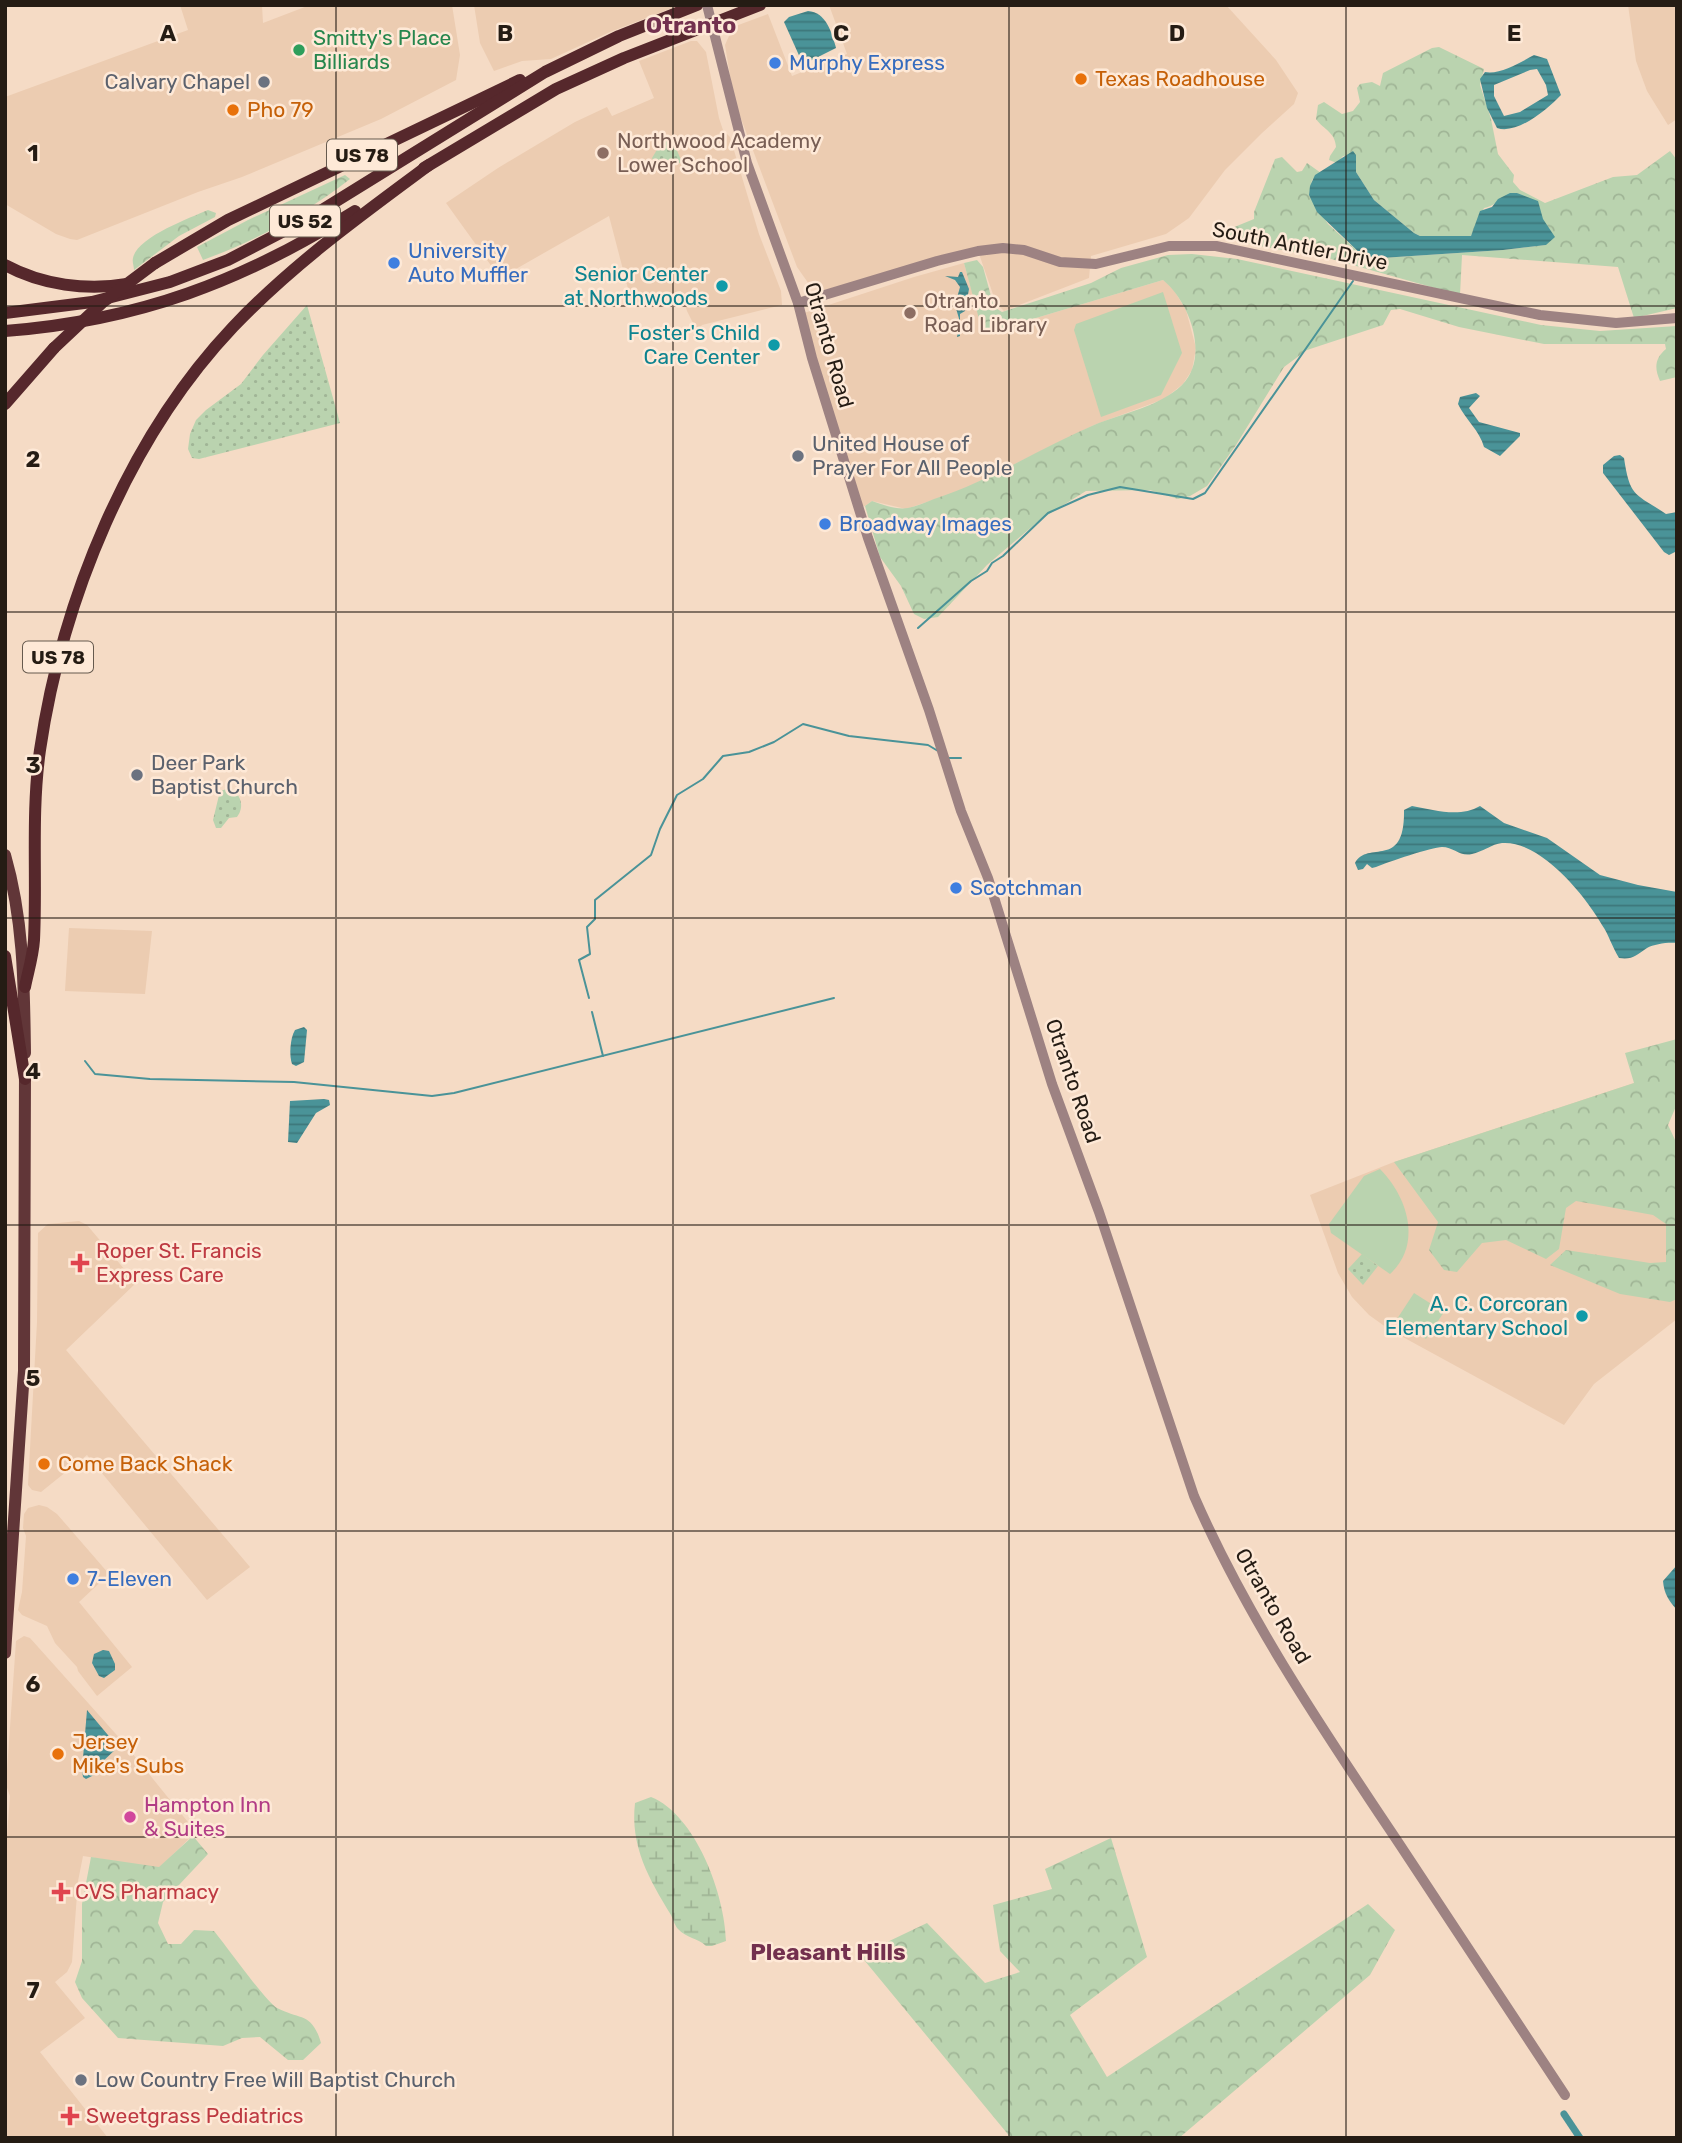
<svg xmlns="http://www.w3.org/2000/svg" width="1682" height="2143" font-family="Rubik,sans-serif">
  <style>
    .built { fill: #ecccb1 }
    .grass { fill: url(#grass-dots) }
    .forest { fill: url(#forest-crowns) }
    .wetland { fill: url(#wetland-marsh) }
    .pitch { fill: #bad3af }
    .water { fill: url(#water-rules); fill-rule: evenodd }
    .lines { fill: none; stroke-linecap: round; stroke-linejoin: round }
    .stream { stroke: #4a9398; stroke-width: 2 }
    .canal { stroke: #4a9398; stroke-width: 7 }
    .tertiary { stroke: #9d8282; stroke-width: 10 }
    .primary { stroke: #613638; stroke-width: 12 }
    .trunk { stroke: #56282c; stroke-width: 12 }
    .trunk-bridge { stroke: #56282c; stroke-width: 12 }
    .grid { fill: none; stroke: #251c14; stroke-width: 2; stroke-opacity: 0.55 }
    .leisure-dot { fill: #2e9e5b; stroke: #fee9d7; stroke-width: 2.5 }
    .shop-dot { fill: #3f7fe0; stroke: #fee9d7; stroke-width: 2.5 }
    .food-dot { fill: #e8710a; stroke: #fee9d7; stroke-width: 2.5 }
    .worship-dot { fill: #6b7280; stroke: #fee9d7; stroke-width: 2.5 }
    .education-dot { fill: #8d6e63; stroke: #fee9d7; stroke-width: 2.5 }
    .culture-dot { fill: #0f9aa8; stroke: #fee9d7; stroke-width: 2.5 }
    .health-dot { fill: #e0444e; stroke: #fee9d7; stroke-width: 2.5 }
    .hotel-dot { fill: #d1479c; stroke: #fee9d7; stroke-width: 2.5 }
    .labels { text-anchor: middle; stroke-width: 5; stroke-linejoin: round; paint-order: stroke }
    .shield { fill: #fee9d7; stroke: #665a4e; stroke-width: 2 }
    .shield-label { font-size: 19px; font-weight: bold; fill: #251c14 }
    .leisure-label { font-size: 21px; fill: #27864d; stroke: #fee9d7; text-anchor: start }
    .shop-label { font-size: 21px; fill: #366cbe; stroke: #fee9d7; text-anchor: start }
    .food-label { font-size: 21px; fill: #c56008; stroke: #fee9d7; text-anchor: start }
    .worship-label { font-size: 21px; fill: #5b616d; stroke: #fee9d7; text-anchor: start }
    .education-label { font-size: 21px; fill: #785e54; stroke: #fee9d7; text-anchor: start }
    .street-label { font-size: 21px; fill: #251c14; stroke: #fee9d7 }
    .culture-label { font-size: 21px; fill: #0d838f; stroke: #fee9d7; text-anchor: end }
    .health-label { font-size: 21px; fill: #be3a42; stroke: #fee9d7; text-anchor: start }
    .hotel-label { font-size: 21px; fill: #b23c85; stroke: #fee9d7; text-anchor: start }
    .neighbourhood-label { font-size: 23px; font-weight: bold; fill: #73304e; stroke: #fee9d7 }
    .grid-label { font-size: 23px; text-anchor: middle; font-weight: bold; fill: #251c14; stroke: #fee9d7; stroke-width: 5; stroke-linejoin: round; paint-order: stroke }
  </style>
  <defs>
    <pattern id="grass-dots" width="8" height="8" patternUnits="userSpaceOnUse" patternTransform="scale(1.75)"><rect width="8" height="8" fill="#bad3af"/><path d="M2 2h.1M6 6h.1" fill="none" stroke="#a0b596" stroke-width="1.8" stroke-linecap="round"/></pattern>
    <pattern id="forest-crowns" width="20" height="18" patternUnits="userSpaceOnUse" patternTransform="scale(1.75)"><rect width="20" height="18" fill="#bad3af"/><path d="M2 6a3 3 0 1 1 6 0M12 15a3 3 0 1 1 6 0" fill="none" stroke="#a0b596"/></pattern>
    <pattern id="wetland-marsh" width="20" height="14" patternUnits="userSpaceOnUse" patternTransform="scale(1.75)"><rect width="20" height="14" fill="#bad3af"/><path d="M1 5h8M5 5V1M11 12h8M15 12V8" fill="none" stroke="#a0b596"/></pattern>
    <pattern id="water-rules" width="6" height="5" patternUnits="userSpaceOnUse" patternTransform="scale(1.75)"><rect width="6" height="5" fill="#4a9398"/><path d="M0 2.5h6" fill="none" stroke="#3d777b"/></pattern>
  </defs>
  <rect width="100%" height="100%" fill="#f5dbc5"/>
  <g class="built">
    <polygon points="180,5 262,5 263,23 310,5 452,5 460,55 456,80 381,119 242,177 198,192 77,240 70,239 56,234 5,204 5,97 188,30"/>
    <polygon points="474,5 680,5 610,32 551,59 522,61 494,71 480,43"/>
    <polygon points="829,5 1226,5 1276,60 1298,93 1294,104 1262,133 1225,170 1189,218 1166,234 1091,256 1089,278 1004,311 996,303 977,248 824,290 811,287 797,267 734,100 725,45 733,27 768,14 792,76 847,54"/>
    <polygon points="1628,5 1677,5 1677,119 1668,125 1647,91 1636,61"/>
    <polygon points="691,41 697,41 706,52 719,118 723,130 730,137 759,234 781,291 782,305 702,325 697,331 687,311 681,291 632,304 609,216 500,278 446,203 498,168 575,122 607,107 612,116 654,98 639,61"/>
    <polygon points="964,263 983,330 996,330 1163,280 1172,287 1186,310 1196,348 1192,370 1183,384 1164,399 1094,425 960,491 906,509 872,501 865,506 858,507 801,314 914,277"/>
    <polygon points="69,928 152,931 145,994 65,991"/>
    <polygon points="1634,1083 1677,1219 1677,1319 1594,1384 1564,1425 1390,1330 1369,1315 1352,1297 1338,1273 1310,1195 1394,1162"/>
    <polygon points="79,1221 87,1225 136,1283 66,1350 250,1567 207,1600 87,1455 41,1492 32,1490 28,1485 37,1322 38,1233 48,1224"/>
    <polygon points="39,1505 47,1507 57,1514 109,1574 79,1602 132,1667 97,1696 78,1671 77,1667 55,1643 47,1626 22,1615 18,1610 22,1592 26,1536 23,1528 24,1514 28,1508"/>
    <polygon points="24,1636 30,1638 123,1742 196,1832 159,1868 83,1856 78,1881 72,1962 67,1972 55,1982 85,2018 40,2052 108,2138 5,2138 5,1860 10,1796 6,1785 16,1641"/>
  </g>
  <g class="grass">
    <polygon points="671,137 682,162 658,171 652,158 658,148 664,145 665,140"/>
    <polygon points="307,305 340,423 199,459 192,458 188,449 190,434 196,420 206,410 241,384 263,355"/>
    <path d="M230,788c11,6 15,19 7,29l-8,1 -8,10h-5l-3,-8 7,-29z"/>
    <polygon points="1362,1254 1378,1266 1363,1285 1348,1269"/>
  </g>
  <g class="forest">
    <path d="M1439,47l45,22 -4,16 11,34 7,35 16,21 -1,7 7,8 25,13 68,-26 24,-2 33,-24 7,9v148l-43,10 -16,-51 -156,-12 -2,40 -129,-36 -87,-16 -19,-7 7,-8 22,-9v-7l21,-53 7,-2 15,15 5,-1 5,-8 14,10 -9,7 -3,15 19,29 38,35 137,-9 43,-5 1,-19 -30,-33c-15,1 -20,13 -33,15l-13,28h-51l-6,-3 -40,-33 -18,-28v-17l-13,1 -6,7 -8,-3 1,-4 6,-9c-1,-15 -12,-17 -20,-28l2,-14 6,-3 18,12 11,-3 7,-9 -3,-14 3,-4 12,-2 8,4 3,-13 49,-25z"/>
    <path d="M345,175l5,4c-45,35 -93,61 -147,81l-6,-13 51,-27z"/>
    <path d="M208,210l8,3 -1,4 -36,19 -45,34c0,-4 -2,-8 -1,-12 4,-21 57,-40 75,-48z"/>
    <path d="M1192,254l45,5 304,66 59,6 77,-5v51l-17,4c-6,-13 -5,-23 6,-32l-1,-5h-121l-85,-17 -59,-18 -9,1 -8,15 -76,25 -23,17 -48,78 -29,41 -17,10 -12,3 -28,-9 -64,1 -45,28 -54,46 -49,52 -14,2 -10,-5 -13,-28 -21,-29 -15,-51 7,-5c11,4 25,9 36,7 9,-2 18,-6 26,-9 56,-18 106,-51 160,-74 29,-12 65,-18 88,-40 28,-28 8,-83 -19,-105l-167,50h-14l-18,-67 13,-3 6,7 11,40 8,5 89,-29 30,-15 47,-13z"/>
    <polygon points="1677,1039 1677,1104 1668,1125 1677,1144 1677,1299 1670,1302 1620,1294 1550,1265 1566,1250 1650,1263 1666,1262 1666,1224 1653,1215 1576,1201 1566,1208 1559,1249 1546,1259 1506,1240 1482,1243 1457,1272 1444,1270 1429,1250 1438,1222 1394,1162 1634,1083 1625,1053"/>
    <path d="M193,1836l15,18 -45,48 -5,21 10,21h13l13,-14 20,1c11,13 52,71 63,77 23,12 35,4 44,35l-18,17h-15l-28,-23 -18,1 -19,8 -105,-8 -36,-40 -7,-16 7,-21v-57l9,-47 68,10z"/>
    <polygon points="1111,1838 1147,1957 1070,2015 1107,2077 1368,1904 1395,1930 1370,1975 1179,2138 1011,2138 860,1955 927,1923 985,1983 1020,1972 1000,1951 993,1905 1052,1889 1045,1869"/>
  </g>
  <path class="wetland" d="M651,1797c45,18 74,98 75,144l-14,5h-6c-8,-8 -20,-8 -28,-17 -3,-3 -5,-10 -7,-14 -22,-36 -41,-69 -36,-112z"/>
  <g class="pitch">
    <polygon points="1163,292 1182,353 1161,395 1101,417 1074,330 1076,324"/>
    <path d="M1380,1169c27,27 43,75 10,105l-59,-41 -2,-9 35,-48z"/>
    <polygon points="1414,1293 1444,1312 1426,1339 1397,1319"/>
  </g>
  <g class="water">
    <path d="M808,11c18,1 24,22 28,37l-28,14h-6l-18,-40 5,-5z"/>
    <path d="M1534,55l13,4 14,36c-13,14 -44,40 -64,33l-10,-20 -7,-29 5,-7c15,3 36,-10 49,-17zM1537,69l9,16 2,10 -28,17 -16,4 -10,-20v-11l36,-15z"/>
    <polygon points="1353,151 1356,155 1356,172 1374,200 1414,233 1420,236 1471,236 1480,211 1492,207 1498,199 1510,193 1517,193 1538,201 1543,219 1555,237 1546,245 1503,250 1366,259 1317,212 1309,195 1310,186 1315,175"/>
    <polygon points="960,272 962,272 969,289 965,311 960,314 960,336 957,337 960,322 955,305 960,287 955,280 945,276 958,277"/>
    <path d="M1476,393l4,3 -11,12 10,14 41,11v3l-20,20 -16,-9c-4,-16 -19,-28 -26,-43l2,-7z"/>
    <path d="M1620,455l4,3c6,40 11,35 42,56l11,-2v39l-8,4 -5,-3 -61,-79v-8l11,-9z"/>
    <path d="M1412,806c22,4 48,12 68,0l24,17 43,15 53,37 38,10 39,7v51c-9,-1 -23,1 -30,5 -11,7 -14,12 -28,10 -7,-11 -10,-23 -17,-33 -17,-30 -62,-85 -100,-82 -10,1 -20,9 -30,11 -12,3 -18,-7 -30,-7 -10,0 -54,15 -66,20l-4,1 -5,-4 -4,5 -5,1 -3,-7c13,-24 50,8 49,-53z"/>
    <path d="M304,1027l3,3 -3,32 -8,4 -4,-2c-3,-8 -2,-26 3,-34z"/>
    <polygon points="324,1099 329,1100 330,1105 316,1113 297,1143 288,1142 290,1101"/>
    <path d="M1677,1565v45c-8,-9 -13,-16 -14,-29z"/>
    <polygon points="103,1650 109,1651 115,1664 115,1670 104,1678 99,1676 92,1663 94,1654"/>
    <polygon points="87,1710 118,1747 99,1765 92,1776 86,1779 83,1777 82,1770"/>
  </g>
  <g class="lines">
    <g class="stream">
      <polyline points="918,628 971,581 987,571 992,563 1003,556 1048,513 1088,495 1120,487 1193,499 1205,493 1353,281"/>
      <polyline points="948,758 961,758"/>
      <polyline points="589,998 579,960 590,954 587,927 595,919 595,900 651,855 660,829 677,795 703,779 723,756 749,752 774,742 803,724 849,736 928,745 938,751"/>
      <polyline points="592,1012 603,1056"/>
      <polyline points="85,1061 95,1074 150,1079 294,1082 432,1096 454,1093 834,998"/>
    </g>
    <polyline class="canal" points="1564,2114 1580,2138"/>
    <g class="tertiary">
      <path d="M707,5l40,158 51,140 14,55 56,180 61,172 32,101 27,67 64,206 47,128 95,284c55,126 134,241 210,355 54,81 107,163 161,244"/>
      <polyline points="798,303 937,261 978,251 1003,248 1024,250 1060,262 1096,264 1169,246 1216,246 1540,315 1616,323 1677,318"/>
    </g>
    <g class="primary">
      <path d="M5,855c19,66 19,131 20,198"/>
      <polyline points="5,1653 24,1371 25,1071"/>
    </g>
    <g class="trunk">
      <polyline points="424,168 556,89 624,58 760,5"/>
      <polyline points="155,263 228,220 520,80"/>
      <path d="M5,265c37,20 82,26 122,19"/>
      <polyline points="5,313 92,302 170,282 228,260 309,218 545,72 619,36 697,5"/>
      <path d="M5,331c133,-10 238,-50 350,-120"/>
      <polyline points="5,404 54,348"/>
      <polyline points="5,956 25,1079"/>
      <path d="M25,987c3,-15 8,-31 9,-47 3,-63 -3,-127 6,-190 22,-150 88,-312 193,-423 59,-62 127,-111 196,-162"/>
    </g>
    <polyline class="trunk-bridge" points="54,348 103,302 155,263"/>
  </g>
  <path class="grid" d="M336,5v2133M673,5v2133M1009,5v2133M1346,5v2133M5,306h1672M5,612h1672M5,918h1672M5,1225h1672M5,1531h1672M5,1837h1672"/>
  <circle class="leisure-dot" cx="299" cy="50" r="7"/>
  <g class="shop-dot">
    <circle cx="775" cy="63" r="7"/>
    <circle cx="394" cy="263" r="7"/>
    <circle cx="825" cy="524" r="7"/>
    <circle cx="956" cy="888" r="7"/>
    <circle cx="73" cy="1579" r="7"/>
  </g>
  <g class="food-dot">
    <circle cx="1081" cy="79" r="7"/>
    <circle cx="233" cy="110" r="7"/>
    <circle cx="44" cy="1464" r="7"/>
    <circle cx="58" cy="1754" r="7"/>
  </g>
  <g class="worship-dot">
    <circle cx="264" cy="82" r="7"/>
    <circle cx="798" cy="456" r="7"/>
    <circle cx="137" cy="775" r="7"/>
    <circle cx="81" cy="2080" r="7"/>
  </g>
  <g class="education-dot">
    <circle cx="603" cy="153" r="7"/>
    <circle cx="910" cy="313" r="7"/>
  </g>
  <g class="culture-dot">
    <circle cx="722" cy="286" r="7"/>
    <circle cx="774" cy="345" r="7"/>
    <circle cx="1582" cy="1316" r="7"/>
  </g>
  <g class="health-dot">
    <path d="M76.5 1252.5h7v7h7v7h-7v7h-7v-7h-7v-7h7z"/>
    <path d="M57.5 1881.5h7v7h7v7h-7v7h-7v-7h-7v-7h7z"/>
    <path d="M66.5 2105.5h7v7h7v7h-7v7h-7v-7h-7v-7h7z"/>
  </g>
  <circle class="hotel-dot" cx="130" cy="1817" r="7"/>
  <g class="labels">
    <g class="shield">
      <rect x="327" y="139.5" width="70" height="31" rx="5"/>
      <rect x="270" y="205.5" width="70" height="31" rx="5"/>
      <rect x="23" y="641.5" width="70" height="31" rx="5"/>
    </g>
    <g class="shield-label">
      <text x="362" y="162">US 78</text>
      <text x="305" y="228">US 52</text>
      <text x="58" y="664">US 78</text>
    </g>
    <g class="leisure-label">
      <text x="313" y="45">Smitty's Place<tspan x="313" dy="24">Billiards</tspan></text>
    </g>
    <g class="shop-label">
      <text x="789" y="70">Murphy Express</text>
      <text x="408" y="258">University<tspan x="408" dy="24">Auto Muffler</tspan></text>
      <text x="839" y="531">Broadway Images</text>
      <text x="970" y="895">Scotchman</text>
      <text x="87" y="1586">7-Eleven</text>
    </g>
    <g class="food-label">
      <text x="1095" y="86">Texas Roadhouse</text>
      <text x="247" y="117">Pho 79</text>
      <text x="58" y="1471">Come Back Shack</text>
      <text x="72" y="1749">Jersey<tspan x="72" dy="24">Mike's Subs</tspan></text>
    </g>
    <g class="worship-label">
      <text x="250" y="89" text-anchor="end">Calvary Chapel</text>
      <text x="812" y="451">United House of<tspan x="812" dy="24">Prayer For All People</tspan></text>
      <text x="151" y="770">Deer Park<tspan x="151" dy="24">Baptist Church</tspan></text>
      <text x="95" y="2087">Low Country Free Will Baptist Church</text>
    </g>
    <g class="education-label">
      <text x="617" y="148">Northwood Academy<tspan x="617" dy="24">Lower School</tspan></text>
      <text x="924" y="308">Otranto<tspan x="924" dy="24">Road Library</tspan></text>
    </g>
    <g class="street-label">
      <text transform="translate(1300 246) rotate(11)" y="7">South Antler Drive</text>
      <text transform="translate(829 345) rotate(74)" y="7">Otranto Road</text>
      <text transform="translate(1073 1081) rotate(71)" y="7">Otranto Road</text>
      <text transform="translate(1273 1606) rotate(60)" y="7">Otranto Road</text>
    </g>
    <g class="culture-label">
      <text x="708" y="281">Senior Center<tspan x="708" dy="24">at Northwoods</tspan></text>
      <text x="760" y="340">Foster's Child<tspan x="760" dy="24">Care Center</tspan></text>
      <text x="1568" y="1311">A. C. Corcoran<tspan x="1568" dy="24">Elementary School</tspan></text>
    </g>
    <g class="health-label">
      <text x="96" y="1258">Roper St. Francis<tspan x="96" dy="24">Express Care</tspan></text>
      <text x="75" y="1899">CVS Pharmacy</text>
      <text x="86" y="2123">Sweetgrass Pediatrics</text>
    </g>
    <g class="hotel-label">
      <text x="144" y="1812">Hampton Inn<tspan x="144" dy="24">&amp; Suites</tspan></text>
    </g>
    <g class="neighbourhood-label">
      <text x="691" y="33">Otranto</text>
      <text x="828" y="1960">Pleasant Hills</text>
    </g>
  </g>
  <g class="grid-label">
    <text x="168" y="41">A</text>
    <text x="505" y="41">B</text>
    <text x="841" y="41">C</text>
    <text x="1177" y="41">D</text>
    <text x="1514" y="41">E</text>
    <text x="33" y="161">1</text>
    <text x="33" y="467">2</text>
    <text x="33" y="773">3</text>
    <text x="33" y="1079">4</text>
    <text x="33" y="1386">5</text>
    <text x="33" y="1692">6</text>
    <text x="33" y="1998">7</text>
  </g>
  <rect width="1682" height="2143" fill="none" stroke="#251c14" stroke-width="14"/>
</svg>
